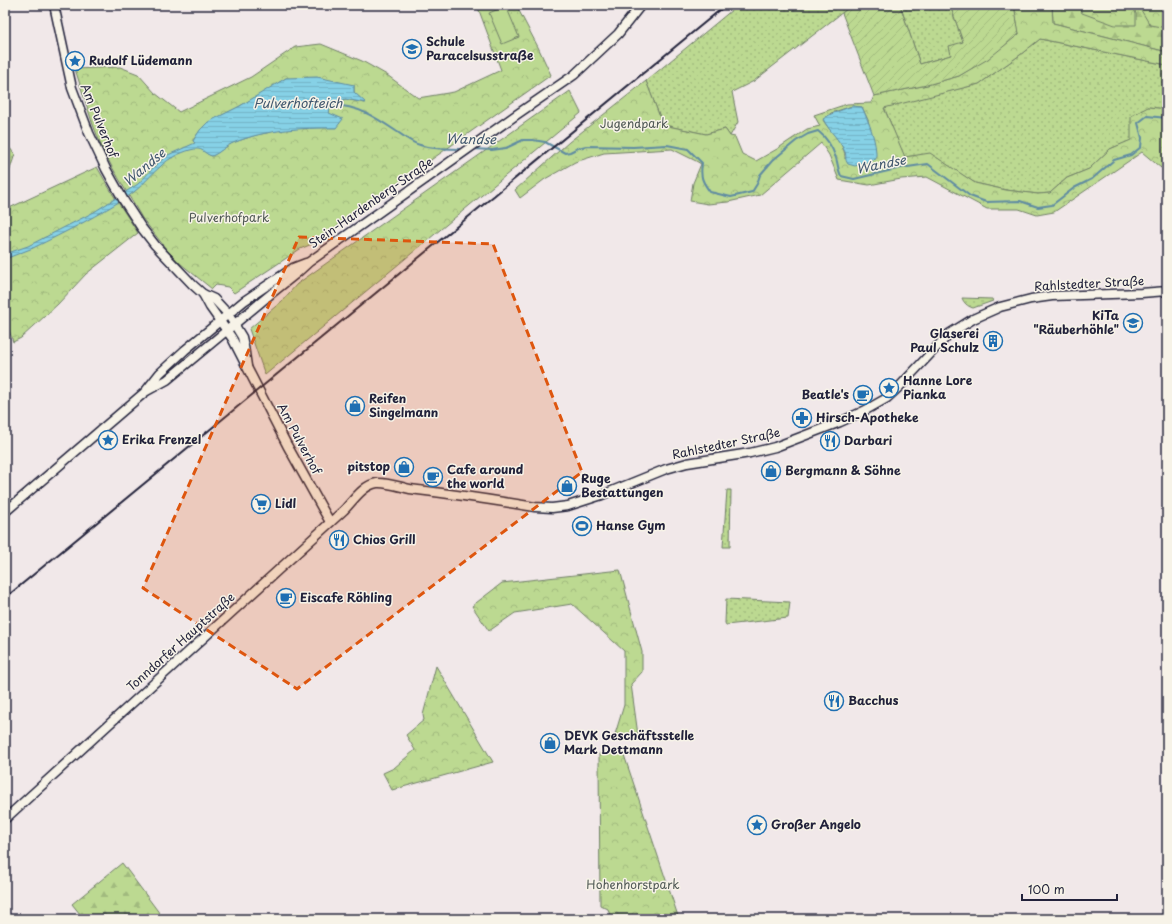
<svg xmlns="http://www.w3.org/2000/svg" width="1172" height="924" font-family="'Playpen Sans',sans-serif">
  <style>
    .grass { fill: url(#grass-dots); stroke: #6f7e66 }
    .forest { fill: url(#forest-firs); stroke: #6f7e66 }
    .park { fill: url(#park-crowns); stroke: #6f7e66; fill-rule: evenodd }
    .garden { fill: url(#garden-furrows); stroke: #6f7e66 }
    .pitch { fill: #bcd991; stroke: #6f7e66 }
    .water { fill: url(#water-rules); stroke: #5e8ba2 }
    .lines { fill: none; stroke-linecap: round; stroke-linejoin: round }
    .stream { stroke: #5e8ba2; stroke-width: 2 }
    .secondary-casing { stroke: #22223b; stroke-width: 11 }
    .primary-casing { stroke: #22223b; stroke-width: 11 }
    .secondary { stroke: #f7f3e8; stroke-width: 8 }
    .primary { stroke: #f7f3e8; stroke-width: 8 }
    .rail { stroke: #22223b; stroke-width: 2 }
    .marked { fill: #de560e; fill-opacity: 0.2; stroke: #de560e; stroke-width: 3; stroke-dasharray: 8 5; stroke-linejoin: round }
    .labels { text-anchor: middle; stroke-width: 3; stroke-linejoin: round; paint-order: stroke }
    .poi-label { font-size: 12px; font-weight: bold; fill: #22223b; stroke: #f7f3e8; text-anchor: start }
    .street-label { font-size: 12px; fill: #22223b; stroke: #f7f3e8 }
    .park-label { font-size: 12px; fill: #505955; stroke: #f7f3e8 }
    .water-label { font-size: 13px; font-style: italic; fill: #40576e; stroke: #f7f3e8 }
  </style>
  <defs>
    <pattern id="grass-dots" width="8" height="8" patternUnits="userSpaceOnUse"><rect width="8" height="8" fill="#bcd991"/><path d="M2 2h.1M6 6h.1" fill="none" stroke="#a1ba7e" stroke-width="1.8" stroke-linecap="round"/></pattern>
    <pattern id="forest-firs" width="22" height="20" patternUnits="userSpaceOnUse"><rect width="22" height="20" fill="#bcd991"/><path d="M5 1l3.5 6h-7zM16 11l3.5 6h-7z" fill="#a1ba7e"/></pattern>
    <pattern id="park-crowns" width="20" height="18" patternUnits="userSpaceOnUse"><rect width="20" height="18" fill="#bcd991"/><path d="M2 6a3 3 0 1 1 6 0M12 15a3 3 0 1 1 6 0" fill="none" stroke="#a1ba7e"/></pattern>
    <pattern id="garden-furrows" width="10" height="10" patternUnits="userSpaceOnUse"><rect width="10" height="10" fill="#bcd991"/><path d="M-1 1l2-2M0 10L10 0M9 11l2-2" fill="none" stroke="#a1ba7e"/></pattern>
    <pattern id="water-rules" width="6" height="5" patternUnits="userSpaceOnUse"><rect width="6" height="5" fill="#86d1e6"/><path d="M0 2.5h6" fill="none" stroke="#73b3c6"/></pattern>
  </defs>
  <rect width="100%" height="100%" fill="#f1e8e9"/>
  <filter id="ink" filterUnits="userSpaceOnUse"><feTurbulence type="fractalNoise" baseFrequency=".025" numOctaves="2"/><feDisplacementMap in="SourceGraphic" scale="8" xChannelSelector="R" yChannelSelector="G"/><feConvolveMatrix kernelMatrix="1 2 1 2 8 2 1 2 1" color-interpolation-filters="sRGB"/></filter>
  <g filter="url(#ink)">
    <g class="grass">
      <polygon points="738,5 852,5 754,81 732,92 738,122 730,136 725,129 706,134 663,125 646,81"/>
      <polygon points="900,5 950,5 963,42 951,55 920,64"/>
      <polygon points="1040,39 1167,65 1167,109 1148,107 1132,140 1110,149 1089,169 1067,178 1050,193 1038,194 1006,190 975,183 930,154 904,157 884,107 979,84 1020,55"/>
      <path d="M962,298l30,1 1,2 -20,7c-6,-2 -9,-5 -11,-10z"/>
      <polygon points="727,490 731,490 730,547 723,547"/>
      <polygon points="726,599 790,602 788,618 726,625 725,623"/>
    </g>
    <g class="forest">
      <polygon points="1052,5 1167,5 1167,52 1053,23"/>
      <polygon points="122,863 163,918 161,919 84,919 72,904"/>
    </g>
    <g class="park">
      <path d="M477,5h39l22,42 13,28 -239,169 -12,5 -66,44 -6,-6 -12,-2 -4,4 -31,-25 -14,-14 -25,-32 -30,-51 -10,-19 -10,-26 -17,-53 45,-2 18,7 17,19 24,19 72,-35 44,-30 26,-3 41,17 25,14 31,23 36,-6 47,-22zM286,78l68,7v7l11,11 -20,-4 -15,9 -1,5 -26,15 -22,2 -25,5 -24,8 -20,13c-7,-2 -14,-10 -19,-15 12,-21 28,-24 47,-35 16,-9 31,-18 46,-28z"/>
      <path d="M1014,5h38l1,18 114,29v13l-127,-26 -20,16 -41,29 -95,24 21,49 25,-4 45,30 31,7 32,4 12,-1 17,-15 22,-9 21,-20 21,-9v-24l17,-9 19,2v55l-6,4 -19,-16 -88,60 -17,3 -18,-6h-32l-60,-32 -26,2 -32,6 -30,-5 -10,-25 -8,-12 -61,52 -32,7 -20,2 -18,-3 3,-18 8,-19 -5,-3 -24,-12 -68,4 -29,9 -30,17 -25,19 -5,-8 54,-48 77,-61 17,44 43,9 19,-5 5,7 5,1 7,17 14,7 21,-12 30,-20 13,-3 -6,-11 33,-11 24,-1 3,-7 53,-11 32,-9 13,-8 47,-34zM852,106l10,1 6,13 3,12 -26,27c1,-15 -15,-27 -22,-39l8,-7z"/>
      <polygon points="1078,5 1133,5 1136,14 1136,25 1115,25 1082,13"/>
      <polygon points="1138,5 1167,5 1167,28 1150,25"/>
      <polygon points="570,91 581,113 265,375 249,329 282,301 297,284"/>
      <polygon points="5,143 15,154 5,184"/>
      <polygon points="97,167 114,196 138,233 86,274 58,304 21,338 13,342 5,318 5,210"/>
      <polygon points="620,570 642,652 642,672 631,684 638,735 613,741 624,705 624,651 572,604 515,613 489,631 472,606 502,583"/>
      <polygon points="436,666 493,762 392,790 383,773 394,768 415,750 406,735 424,720 423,715"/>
      <polygon points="622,749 679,919 666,919 665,914 646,919 611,919 608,909 600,905 599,754"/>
    </g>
    <polygon class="garden" points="852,5 900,5 920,64 951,55 949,46 963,42 950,5 1014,5 1019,34 988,59 959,76 927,85 874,96 842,13"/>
    <polygon class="pitch" points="506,6 519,37 502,44 489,13"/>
    <g class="water">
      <path d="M317,77l37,8v7l12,11 -21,-4 -15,9 -1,5 14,6 -7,9c-36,0 -69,1 -103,15 -8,3 -13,10 -21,13 -9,-2 -8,-10 -22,-6 -10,3 -21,8 -29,16 -11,9 -19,21 -31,29 -31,20 -64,37 -97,53 -9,4 -19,7 -28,11v-5l23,-8 66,-34 44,-28 19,-20 11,-9 27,-12 -2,-2 7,-11 8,-8 32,-16 46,-28z"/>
      <path d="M852,106l10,1c7,16 15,34 14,52l-21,7 -7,-2c-4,-6 -1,-6 -3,-12 -5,-12 -16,-21 -22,-33l8,-5z"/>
    </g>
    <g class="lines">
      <g class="stream">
        <path d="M332,105c27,1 43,12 64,26 8,5 15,12 24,14 13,5 29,3 43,4"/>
        <path d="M473,149l19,1 14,-2 17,-8h10l12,2 20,11 5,-1 8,-4 8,-2 47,1 34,-2 21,4 14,14c-2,14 0,18 8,29l21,5 21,-5 5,-8 3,-9 13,-15 23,-19 12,-7 10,-3c9,7 14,15 18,27 2,6 2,12 5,18l13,3 47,-11 27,-4 42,32 16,6 34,-1 18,6 14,-2 22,-17 18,-9 22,-19 17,-5 10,-8 1,-9 -4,-15 9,-7 20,2"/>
      </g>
      <defs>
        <g id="secondary">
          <polyline points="54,5 72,88 89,133 106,169 124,201 141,227 155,245 193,285 203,294 214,299 228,314 242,337 244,346 247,366"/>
          <polyline points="203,294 210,307 232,338 287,445 322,508 330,522"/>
          <path d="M5,819l339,-309c9,-9 19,-25 33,-27 10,-1 23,4 33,6 42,5 83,11 125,18l17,1 16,-2 34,-11 64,-26 21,-6 63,-10 25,-6 65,-25 24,-11 23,-13 13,-12 49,-52 24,-15 27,-12 31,-8 21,-3 89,-3 26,-2"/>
        </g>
        <g id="primary">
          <polyline points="145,392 167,380 272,293 297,273 309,262 516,115 574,75 618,34 641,5"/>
          <polyline points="5,512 145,392 160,373 185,350 244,301 293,268 306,263"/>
        </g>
      </defs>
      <use href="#secondary" class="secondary-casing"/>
      <use href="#primary" class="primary-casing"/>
      <use href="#secondary" class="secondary"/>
      <use href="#primary" class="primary"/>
      <polyline class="rail" points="5,598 726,5"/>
    </g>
  </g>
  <path class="marked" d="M299,237l194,7 89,228 -285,217 -154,-101z"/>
  <defs>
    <symbol id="school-ring" viewBox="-11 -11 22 22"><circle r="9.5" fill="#f7f3e8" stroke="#1f6fb2" stroke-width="1.5"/><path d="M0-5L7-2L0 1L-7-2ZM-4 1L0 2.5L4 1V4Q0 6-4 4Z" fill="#1f6fb2"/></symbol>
    <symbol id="sight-ring" viewBox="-11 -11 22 22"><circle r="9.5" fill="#f7f3e8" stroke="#1f6fb2" stroke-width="1.5"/><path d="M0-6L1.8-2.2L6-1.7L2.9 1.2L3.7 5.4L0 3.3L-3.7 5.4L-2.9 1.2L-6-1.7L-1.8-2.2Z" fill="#1f6fb2"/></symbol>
    <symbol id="building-ring" viewBox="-11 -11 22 22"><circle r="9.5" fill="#f7f3e8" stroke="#1f6fb2" stroke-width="1.5"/><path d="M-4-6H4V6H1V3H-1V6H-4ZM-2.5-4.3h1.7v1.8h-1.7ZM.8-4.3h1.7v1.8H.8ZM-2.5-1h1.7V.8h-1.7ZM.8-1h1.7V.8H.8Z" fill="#1f6fb2"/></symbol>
    <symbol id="cafe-ring" viewBox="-11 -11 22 22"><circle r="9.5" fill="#f7f3e8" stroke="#1f6fb2" stroke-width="1.5"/><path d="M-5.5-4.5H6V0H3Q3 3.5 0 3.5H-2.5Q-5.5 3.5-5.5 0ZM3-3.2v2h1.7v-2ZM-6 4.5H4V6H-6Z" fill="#1f6fb2"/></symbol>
    <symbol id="shop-ring" viewBox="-11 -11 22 22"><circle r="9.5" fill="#f7f3e8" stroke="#1f6fb2" stroke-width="1.5"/><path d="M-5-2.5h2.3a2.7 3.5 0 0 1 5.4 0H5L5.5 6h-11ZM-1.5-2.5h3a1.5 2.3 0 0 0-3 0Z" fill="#1f6fb2"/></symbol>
    <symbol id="pharmacy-ring" viewBox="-11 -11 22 22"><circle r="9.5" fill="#f7f3e8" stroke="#1f6fb2" stroke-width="1.5"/><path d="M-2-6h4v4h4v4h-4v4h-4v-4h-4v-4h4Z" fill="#1f6fb2"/></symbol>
    <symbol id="restaurant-ring" viewBox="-11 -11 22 22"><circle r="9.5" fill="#f7f3e8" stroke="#1f6fb2" stroke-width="1.5"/><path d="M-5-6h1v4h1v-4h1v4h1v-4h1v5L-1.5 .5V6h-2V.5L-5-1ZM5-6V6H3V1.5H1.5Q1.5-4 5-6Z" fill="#1f6fb2"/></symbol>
    <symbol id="supermarket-ring" viewBox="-11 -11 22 22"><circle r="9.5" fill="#f7f3e8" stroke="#1f6fb2" stroke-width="1.5"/><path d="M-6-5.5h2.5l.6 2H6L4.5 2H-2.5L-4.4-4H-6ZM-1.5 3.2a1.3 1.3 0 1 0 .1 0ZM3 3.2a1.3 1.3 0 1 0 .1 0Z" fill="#1f6fb2"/></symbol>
    <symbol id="stadium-ring" viewBox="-11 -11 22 22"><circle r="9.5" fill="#f7f3e8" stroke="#1f6fb2" stroke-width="1.5"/><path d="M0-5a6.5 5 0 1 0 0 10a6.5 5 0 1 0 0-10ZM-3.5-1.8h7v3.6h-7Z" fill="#1f6fb2"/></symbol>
  </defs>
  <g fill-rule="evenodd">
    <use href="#school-ring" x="401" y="38" width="22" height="22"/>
    <use href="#sight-ring" x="64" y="50" width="22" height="22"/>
    <use href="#school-ring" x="1122" y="312" width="22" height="22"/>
    <use href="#building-ring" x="982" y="330" width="22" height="22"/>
    <use href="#sight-ring" x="878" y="377" width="22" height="22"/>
    <use href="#cafe-ring" x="852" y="384" width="22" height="22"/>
    <use href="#shop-ring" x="344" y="395" width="22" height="22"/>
    <use href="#pharmacy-ring" x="791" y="407" width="22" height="22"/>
    <use href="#sight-ring" x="97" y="429" width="22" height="22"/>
    <use href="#restaurant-ring" x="819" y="430" width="22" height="22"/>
    <use href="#shop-ring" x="393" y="456" width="22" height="22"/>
    <use href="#shop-ring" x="760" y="460" width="22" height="22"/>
    <use href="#cafe-ring" x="422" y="466" width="22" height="22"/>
    <use href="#shop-ring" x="556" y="475" width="22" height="22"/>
    <use href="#supermarket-ring" x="250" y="493" width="22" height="22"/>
    <use href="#stadium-ring" x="571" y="515" width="22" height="22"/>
    <use href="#restaurant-ring" x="328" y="529" width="22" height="22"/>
    <use href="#cafe-ring" x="275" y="587" width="22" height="22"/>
    <use href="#restaurant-ring" x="823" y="690" width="22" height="22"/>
    <use href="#shop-ring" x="539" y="732" width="22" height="22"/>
    <use href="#sight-ring" x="746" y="814" width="22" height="22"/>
  </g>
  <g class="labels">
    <g class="poi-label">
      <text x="426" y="46">Schule<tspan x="426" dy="14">Paracelsusstraße</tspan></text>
      <text x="89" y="65">Rudolf Lüdemann</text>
      <text x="1119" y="320" text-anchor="end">KiTa<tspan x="1119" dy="14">"Räuberhöhle"</tspan></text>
      <text x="979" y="338" text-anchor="end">Glaserei<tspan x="979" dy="14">Paul Schulz</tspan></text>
      <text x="903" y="385">Hanne Lore<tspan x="903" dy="14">Pianka</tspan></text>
      <text x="849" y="399" text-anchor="end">Beatle's</text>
      <text x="369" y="403">Reifen<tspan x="369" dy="14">Singelmann</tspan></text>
      <text x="816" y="422">Hirsch-Apotheke</text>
      <text x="122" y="444">Erika Frenzel</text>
      <text x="844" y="445">Darbari</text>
      <text x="390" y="471" text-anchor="end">pitstop</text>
      <text x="447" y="474">Cafe around<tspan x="447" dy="14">the world</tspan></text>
      <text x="785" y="475">Bergmann &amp; Söhne</text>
      <text x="581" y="483">Ruge<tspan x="581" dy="14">Bestattungen</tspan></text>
      <text x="275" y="508">Lidl</text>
      <text x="596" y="530">Hanse Gym</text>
      <text x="353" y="544">Chios Grill</text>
      <text x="300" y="602">Eiscafe Röhling</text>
      <text x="848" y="705">Bacchus</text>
      <text x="564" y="740">DEVK Geschäftsstelle<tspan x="564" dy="14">Mark Dettmann</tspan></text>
      <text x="771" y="829">Großer Angelo</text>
    </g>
    <g class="street-label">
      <text transform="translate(99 121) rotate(68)" y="4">Am Pulverhof</text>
      <text transform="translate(371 203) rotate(-35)" y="4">Stein-Hardenberg-Straße</text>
      <text transform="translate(1089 284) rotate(-3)" y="4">Rahlstedter Straße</text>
      <text transform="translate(299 439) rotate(62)" y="4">Am Pulverhof</text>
      <text transform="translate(726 444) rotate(-12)" y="4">Rahlstedter Straße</text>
      <text transform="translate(181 642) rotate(-42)" y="4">Tonndorfer Hauptstraße</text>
    </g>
    <g class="park-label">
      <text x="634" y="128">Jugendpark</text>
      <text x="229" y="222">Pulverhofpark</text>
      <text x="633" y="889">Hohenhorstpark</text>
    </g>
    <g class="water-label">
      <text x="298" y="108">Pulverhofteich</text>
      <text transform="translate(471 139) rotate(1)" y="5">Wandse</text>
      <text transform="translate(881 164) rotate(-11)" y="5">Wandse</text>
      <text transform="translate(144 167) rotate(-40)" y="5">Wandse</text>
    </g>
  </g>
  <rect width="1172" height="924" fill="none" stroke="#f7f3e8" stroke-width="20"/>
  <rect x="10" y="10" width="1152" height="904" fill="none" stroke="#22223b" stroke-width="1.5" filter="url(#ink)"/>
  <path d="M1022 894v6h95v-6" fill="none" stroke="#22223b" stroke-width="2"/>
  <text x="1028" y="894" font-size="12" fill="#22223b" stroke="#f7f3e8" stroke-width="3" paint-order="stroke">100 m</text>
</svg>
